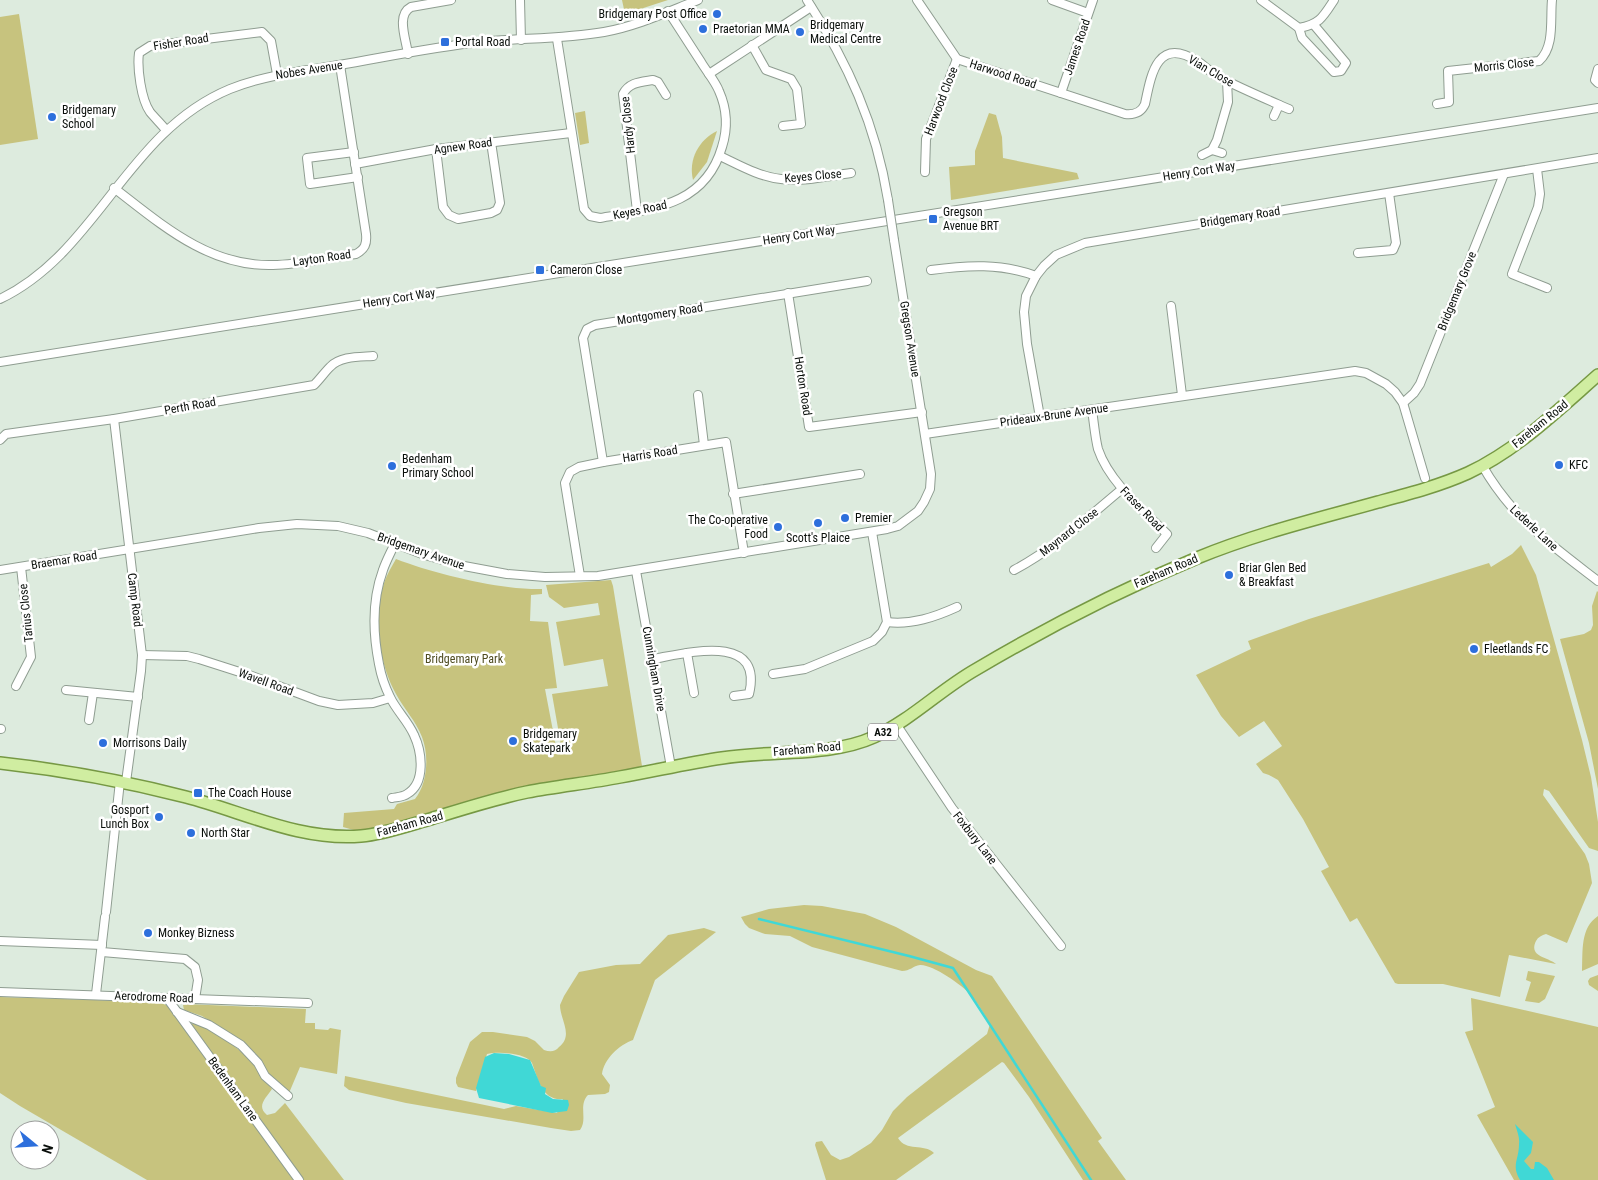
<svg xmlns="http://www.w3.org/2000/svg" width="1598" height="1180" font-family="'Roboto Condensed',sans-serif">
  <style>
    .green { fill: #c7c37e }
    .water { fill: #40d8d6 }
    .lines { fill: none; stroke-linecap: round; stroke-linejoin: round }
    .stream { stroke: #40d8d6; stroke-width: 2.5 }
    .minor-casing { stroke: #8f9d91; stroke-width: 10 }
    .primary-casing { stroke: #769844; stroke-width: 14 }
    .minor { stroke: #fff; stroke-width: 8 }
    .primary { stroke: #d0eda1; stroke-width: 11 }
    .minor-bridge-casing { stroke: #8f9d91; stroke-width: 10; stroke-linecap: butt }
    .minor-bridge { stroke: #fff; stroke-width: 8 }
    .poi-dot { fill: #2d6fdc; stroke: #fff; stroke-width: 2 }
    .labels { text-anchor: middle; stroke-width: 5; stroke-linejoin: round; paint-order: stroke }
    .shield { fill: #fff; stroke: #545754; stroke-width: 1 }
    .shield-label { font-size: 11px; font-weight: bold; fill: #0a0f0b }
    .poi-label { font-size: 12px; fill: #0a0f0b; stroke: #fff; text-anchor: start }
    .street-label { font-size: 12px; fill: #0a0f0b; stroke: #fff }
    .park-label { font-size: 12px; fill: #4f4c22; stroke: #fff }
  </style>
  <rect width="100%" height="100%" fill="#ddebde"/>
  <g class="green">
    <polygon points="622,0 668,0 625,14"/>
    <polygon points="19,14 38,139 0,145 0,17"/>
    <polygon points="585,111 589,143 580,145 575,113"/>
    <polygon points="989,113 996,115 1002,137 1003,158 1077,173 1079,179 951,200 949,167 975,165 975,151"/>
    <path d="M717,131l-10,31 -14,18c-5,-21 6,-40 24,-49z"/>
    <path d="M1521,545l15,30 46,165 9,37 7,45v29l-9,-3 -40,-57 -5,-2 -1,6 42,59 4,10 3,19 -25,60 -21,-9c-4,1 -8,3 -10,7 -8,16 13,16 20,23l-47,-9 -9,42 -57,-13h-45l-3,-1 -38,-65 -7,4 -29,-51 8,-4 -26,-48 -25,-39 -9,-5 -6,-2 -7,-9 26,-18 -18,-25 -25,16 -18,-21 -25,-41 55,-26 -3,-8 61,-22 180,-56 2,4 21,-13z"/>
    <path d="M396,559c39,15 104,31 146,30v5l-11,1 -1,26 18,1 9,66 -12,1 12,63 5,-1 -10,-57 56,-8 -5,-27 -39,7 -8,-44 44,-7 -2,-12 -34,5 -15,-11 -3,-12 65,-5 2,6 29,180 -12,4 -245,57 -28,4 -14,-4 1,-14 50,-4 3,-5 18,-5c13,-16 14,-44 7,-62 -6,-16 -18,-28 -26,-43 -8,-14 -13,-31 -16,-47 -4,-19 -2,-45 4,-64 3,-9 8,-17 12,-24z"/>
    <polygon points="1597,591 1598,592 1598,789 1589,743 1560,639 1584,634 1591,630 1593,625 1592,606"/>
    <path d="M804,905l18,1 43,8 31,13 80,43 16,6 110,162 -4,3 28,39h-43l-54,-83 -25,-34 -2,-1 -104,76c8,14 26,5 36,15l-38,27h-70l-11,-35 1,-3 6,-1 9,14 9,5 9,-3 22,-14 11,-13 11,-19 14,-14 80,-63 3,-10c-6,-10 -12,-21 -20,-30 -8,-9 -38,-30 -50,-29 -7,1 -10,6 -18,6l-90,-24 -22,-11 -25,-2 -16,-6 -4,-4 -4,-7 28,-8z"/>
    <path d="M1598,916v48l-16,7c1,-20 -2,-43 16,-55z"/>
    <path d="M704,928l12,4 -61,48 -22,60c-14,5 -29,19 -31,34l8,11 -1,7 -4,2 -17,1c-10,10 0,25 -8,35l-9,1 -20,-3 -145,-25 -57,-13 -5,-4 1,-10 159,33 12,-3 41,7 6,-14c-21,2 -25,-20 -31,-36 -5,-10 -34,-12 -45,-9l-11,37 -18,-4 -2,-4v-5l14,-36 12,-10h11l34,5 8,4 9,9c6,2 11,2 15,-3 15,-12 1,-27 1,-42l4,-9 15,-24 37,-7 24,-1 28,-29z"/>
    <polygon points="1528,971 1555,976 1545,999 1539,1003 1525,1001 1531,982 1526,980"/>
    <polygon points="1598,975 1598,991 1589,985 1588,981 1590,978"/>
    <polygon points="0,997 158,1002 166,1005 172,1010 295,1180 147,1180 20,1106 0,1093"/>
    <polygon points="1471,998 1598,1027 1598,1180 1514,1180 1477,1115 1495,1107 1465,1032 1473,1030"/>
    <polygon points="185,1004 306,1009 305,1023 315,1023 315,1029 328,1030 330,1028 341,1030 337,1074 300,1067 289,1093 271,1077 256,1054 243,1042 202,1016 184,1010 183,1005"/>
    <path d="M194,1022c18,7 44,25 57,39 8,9 14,19 21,28 -6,9 -16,17 -5,26l8,-2 10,-10 59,77h-41l-110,-150 -2,-5z"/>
  </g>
  <g class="water">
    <polygon points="494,1053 509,1054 530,1060 541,1086 546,1088 545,1094 553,1099 568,1100 569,1105 567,1111 552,1113 479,1098 476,1088 485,1057"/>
    <path d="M1515,1124l18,18 -2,11 -7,8 7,8h3l1,-7h4l8,6 7,12h-34c-9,-15 -1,-20 -1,-36 1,-6 -2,-13 -4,-20z"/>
  </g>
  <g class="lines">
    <polyline class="stream" points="759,919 909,956 953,968 1091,1180"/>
    <defs>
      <g id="minor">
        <polyline points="520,0 521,40"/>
        <path d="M807,0c41,63 69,125 81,200"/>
        <path d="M917,0l40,59 168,55c9,1 16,-1 20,-10 6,-29 12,-68 52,-43 8,5 14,12 22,16 23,12 47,22 70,32"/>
        <polyline points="1052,0 1088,13"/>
        <path d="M1261,0l38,28c21,-4 24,-11 35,-28"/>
        <polyline points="1299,28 1302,38 1334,72 1341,71 1346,63 1314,25"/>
        <path d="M557,39l27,170 6,7 10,2c52,-9 105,-12 122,-71 6,-19 5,-38 -3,-56 -4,-10 -12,-19 -18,-29 -11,-17 -22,-34 -33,-51"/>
        <polyline points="752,45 766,70 791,79 797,89 801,124 783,126"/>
        <path d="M408,54c-2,-15 -12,-39 3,-47l40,-7"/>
        <polyline points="1598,69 1595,80 1598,83"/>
        <polyline points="709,74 811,7"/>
        <polyline points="1061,93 1093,0"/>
        <path d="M1437,104l12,-2 -1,-31 91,-10c16,-14 11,-42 13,-61"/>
        <polyline points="1274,116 1279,105"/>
        <path d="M166,130c-5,-6 -11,-12 -16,-18 -9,-13 -13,-44 -11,-59l11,-7 112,-14 9,9 6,33"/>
        <polyline points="436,149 443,207 449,215 458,219 491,213 497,210 500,203 491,142"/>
        <polyline points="1212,150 1222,153"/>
        <polyline points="354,152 307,158 310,184 358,177"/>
        <polyline points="1202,155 1212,150 1217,140 1228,102 1227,81"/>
        <path d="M720,156c19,9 40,21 61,23 23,3 47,-3 70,-6"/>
        <polyline points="355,164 436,149 571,133"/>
        <polyline points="1537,169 1540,194 1538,207 1512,274 1547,288"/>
        <polyline points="925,172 926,139 957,59"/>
        <path d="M114,188c48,37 95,79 159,77 26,0 57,-8 83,-11 9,-5 11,-10 10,-20l-26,-169"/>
        <path d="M637,211l-14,-117c6,-12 18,-12 30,-14l5,2 8,13"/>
        <polyline points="1358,253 1393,250 1396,243 1389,193"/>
        <path d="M931,270c36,-5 70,-7 105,6"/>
        <polyline points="788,293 809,427 922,412"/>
        <path d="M0,299c98,-47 126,-167 230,-210 35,-14 72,-18 109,-24 47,-8 94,-18 142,-23 41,-4 82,-3 123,-10 33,-6 63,-20 94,-32"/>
        <polyline points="1171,306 1182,395"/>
        <polyline points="0,362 1598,108"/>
        <polyline points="698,395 704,445"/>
        <polyline points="1403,403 1414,393 1420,384 1504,174"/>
        <path d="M1092,410c2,13 3,27 6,39 11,33 46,62 69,85l-11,14"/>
        <polyline points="1040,417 1027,344 1024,312 1026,296 1036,276 1044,266 1056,255 1085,243 1598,158"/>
        <polyline points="114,419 142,655 141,671 126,782"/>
        <polyline points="925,434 1355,371 1366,373 1386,384 1395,392 1403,403 1425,478"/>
        <path d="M0,440l6,-6 108,-15 200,-34c6,-6 10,-12 16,-18 10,-11 30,-10 43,-11"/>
        <polyline points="603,462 583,338 587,329 595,325 867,281"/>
        <path d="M1482,465c30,53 69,80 116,116"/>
        <polyline points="733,494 860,474"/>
        <polyline points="0,570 259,528 297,524 338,526 368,533 425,555 464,566 507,574 545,577 598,576 887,529 898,526 918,511 924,502 930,489 931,474 894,240"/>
        <path d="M1014,570c40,-21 73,-52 108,-81"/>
        <polyline points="636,571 671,767"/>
        <polyline points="580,576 565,483 570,472 579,467 603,462 726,442 744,553"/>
        <path d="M887,622c25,3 48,-5 70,-15"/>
        <polyline points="687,653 694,693"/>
        <polyline points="142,655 187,656 199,659 249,675 319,701 338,705 373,703 390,698"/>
        <path d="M653,659c34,-6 111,-27 96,35l-15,2"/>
        <polyline points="773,674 805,669 873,641 882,632 887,622 872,532"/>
        <polyline points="16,686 31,657 21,567"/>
        <polyline points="66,690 138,697"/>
        <polyline points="89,720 93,693"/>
        <polyline points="896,724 952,808 1061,946"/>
        <polyline points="0,729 1,729"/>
        <path d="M392,798c5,-1 11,-1 15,-4 19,-11 15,-42 7,-59 -6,-14 -18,-25 -24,-38 -5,-10 -9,-22 -11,-33 -6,-30 -7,-64 4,-94 3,-9 8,-18 12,-27"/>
        <polyline points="106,912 120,781"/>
        <polyline points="0,941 102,945"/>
        <polyline points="102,952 185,959 195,967 198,980 195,999"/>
        <polyline points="0,992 308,1003"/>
        <polyline points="96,994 105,917"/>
        <polyline points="167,998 299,1180"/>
        <polyline points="177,1012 209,1025 241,1045 258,1063 265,1076 288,1096"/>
      </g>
      <path id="primary" d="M0,763c63,7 124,18 186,34 58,15 113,44 175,39 23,-2 45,-10 66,-16 33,-10 66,-21 100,-28 31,-6 62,-9 93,-15 34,-6 68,-14 102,-19 48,-8 108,-1 152,-21 37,-17 66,-47 101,-67 71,-42 145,-80 222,-112 58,-24 120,-39 181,-56 30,-8 61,-16 90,-29 49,-23 89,-62 130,-98"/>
    </defs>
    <use href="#minor" class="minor-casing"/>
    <use href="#primary" class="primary-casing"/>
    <use href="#minor" class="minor"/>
    <use href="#primary" class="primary"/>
    <defs>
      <polyline id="minor-bridge" points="888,200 894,240"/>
    </defs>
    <use href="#minor-bridge" class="minor-bridge-casing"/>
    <use href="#minor-bridge" class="minor-bridge"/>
  </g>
  <g class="poi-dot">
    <circle cx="717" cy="14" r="5"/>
    <circle cx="703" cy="29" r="5"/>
    <circle cx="800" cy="32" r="5"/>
    <rect x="440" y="37" width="10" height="10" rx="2.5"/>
    <circle cx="52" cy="117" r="5"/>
    <rect x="928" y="214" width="10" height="10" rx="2.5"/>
    <rect x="535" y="265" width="10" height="10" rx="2.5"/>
    <circle cx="1559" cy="465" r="5"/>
    <circle cx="392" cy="466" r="5"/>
    <circle cx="845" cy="518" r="5"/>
    <circle cx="818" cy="523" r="5"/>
    <circle cx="778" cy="527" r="5"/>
    <circle cx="1229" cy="575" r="5"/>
    <circle cx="1474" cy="649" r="5"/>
    <circle cx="513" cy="741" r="5"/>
    <circle cx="103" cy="743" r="5"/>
    <rect x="193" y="788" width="10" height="10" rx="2.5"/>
    <circle cx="159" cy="817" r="5"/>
    <circle cx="191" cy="833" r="5"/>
    <circle cx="148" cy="933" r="5"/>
  </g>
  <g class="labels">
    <rect class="shield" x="868" y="723.5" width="30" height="17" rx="4"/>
    <g class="shield-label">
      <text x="883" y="736">A32</text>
    </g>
    <g class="poi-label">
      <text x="707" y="18" text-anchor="end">Bridgemary Post Office</text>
      <text x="810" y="29">Bridgemary<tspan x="810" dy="14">Medical Centre</tspan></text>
      <text x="713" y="33">Praetorian MMA</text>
      <text x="455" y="46">Portal Road</text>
      <text x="62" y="114">Bridgemary<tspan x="62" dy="14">School</tspan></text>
      <text x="943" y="216">Gregson<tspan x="943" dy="14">Avenue BRT</tspan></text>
      <text x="550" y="274">Cameron Close</text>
      <text x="402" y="463">Bedenham<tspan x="402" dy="14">Primary School</tspan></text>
      <text x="1569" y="469">KFC</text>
      <text x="855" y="522">Premier</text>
      <text x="768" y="524" text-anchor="end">The Co-operative<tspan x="768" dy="14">Food</tspan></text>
      <text x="818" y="542" text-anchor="middle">Scott's Plaice</text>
      <text x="1239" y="572">Briar Glen Bed<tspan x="1239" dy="14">&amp; Breakfast</tspan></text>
      <text x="1484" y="653">Fleetlands FC</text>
      <text x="523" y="738">Bridgemary<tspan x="523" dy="14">Skatepark</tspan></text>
      <text x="113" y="747">Morrisons Daily</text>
      <text x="208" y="797">The Coach House</text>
      <text x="149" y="814" text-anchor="end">Gosport<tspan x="149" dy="14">Lunch Box</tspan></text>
      <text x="201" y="837">North Star</text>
      <text x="158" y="937">Monkey Bizness</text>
    </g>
    <g class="street-label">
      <text transform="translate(181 42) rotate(-9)" y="4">Fisher Road</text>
      <text transform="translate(1077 47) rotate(-71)" y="4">James Road</text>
      <text transform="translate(1504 65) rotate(-6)" y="4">Morris Close</text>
      <text transform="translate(309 70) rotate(-9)" y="4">Nobes Avenue</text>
      <text transform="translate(1211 71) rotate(30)" y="4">Vian Close</text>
      <text transform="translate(1003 74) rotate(18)" y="4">Harwood Road</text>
      <text transform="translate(941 101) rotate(-69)" y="4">Harwood Close</text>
      <text transform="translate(628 125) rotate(-96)" y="4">Hardy Close</text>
      <text transform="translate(463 146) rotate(-8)" y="4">Agnew Road</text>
      <text transform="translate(1199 171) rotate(-9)" y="4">Henry Cort Way</text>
      <text transform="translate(813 176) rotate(-5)" y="4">Keyes Close</text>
      <text transform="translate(640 210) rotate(-12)" y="4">Keyes Road</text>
      <text transform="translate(1240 217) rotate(-9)" y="4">Bridgemary Road</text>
      <text transform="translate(799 235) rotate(-9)" y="4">Henry Cort Way</text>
      <text transform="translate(322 258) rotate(-8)" y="4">Layton Road</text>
      <text transform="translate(1457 291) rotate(-68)" y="4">Bridgemary Grove</text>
      <text transform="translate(399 298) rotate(-9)" y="4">Henry Cort Way</text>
      <text transform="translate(660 314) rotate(-9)" y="4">Montgomery Road</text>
      <text transform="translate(910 339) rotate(81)" y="4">Gregson Avenue</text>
      <text transform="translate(803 386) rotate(81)" y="4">Horton Road</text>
      <text transform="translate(190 406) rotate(-10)" y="4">Perth Road</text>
      <text transform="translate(1054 415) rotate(-8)" y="4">Prideaux-Brune Avenue</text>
      <text transform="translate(1540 424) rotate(-39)" y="4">Fareham Road</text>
      <text transform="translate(650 454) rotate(-9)" y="4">Harris Road</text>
      <text transform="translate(1142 509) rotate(46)" y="4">Fraser Road</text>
      <text transform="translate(1534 528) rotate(43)" y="4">Lederle Lane</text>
      <text transform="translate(1069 532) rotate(-38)" y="4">Maynard Close</text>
      <text transform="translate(421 551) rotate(19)" y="4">Bridgemary Avenue</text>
      <text transform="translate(64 560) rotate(-9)" y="4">Braemar Road</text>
      <text transform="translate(1166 571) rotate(-23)" y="4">Fareham Road</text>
      <text transform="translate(135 600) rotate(83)" y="4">Camp Road</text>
      <text transform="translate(26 613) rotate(-96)" y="4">Tarius Close</text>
      <text transform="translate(654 669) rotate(80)" y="4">Cunningham Drive</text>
      <text transform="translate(266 682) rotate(20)" y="4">Wavell Road</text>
      <text transform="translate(807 749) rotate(-5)" y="4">Fareham Road</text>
      <text transform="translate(410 824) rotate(-15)" y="4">Fareham Road</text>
      <text transform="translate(975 838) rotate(52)" y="4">Foxbury Lane</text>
      <text transform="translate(154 997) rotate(2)" y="4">Aerodrome Road</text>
      <text transform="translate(233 1089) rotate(54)" y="4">Bedenham Lane</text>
    </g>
    <g class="park-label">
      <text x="464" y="663">Bridgemary Park</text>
    </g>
  </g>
  <g transform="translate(35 1145) rotate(108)"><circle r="24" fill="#ffffff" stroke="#9d9f9d"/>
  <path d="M0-4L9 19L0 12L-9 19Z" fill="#2d6fdc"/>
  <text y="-8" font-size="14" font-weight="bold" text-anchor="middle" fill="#0a0f0b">N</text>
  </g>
</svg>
